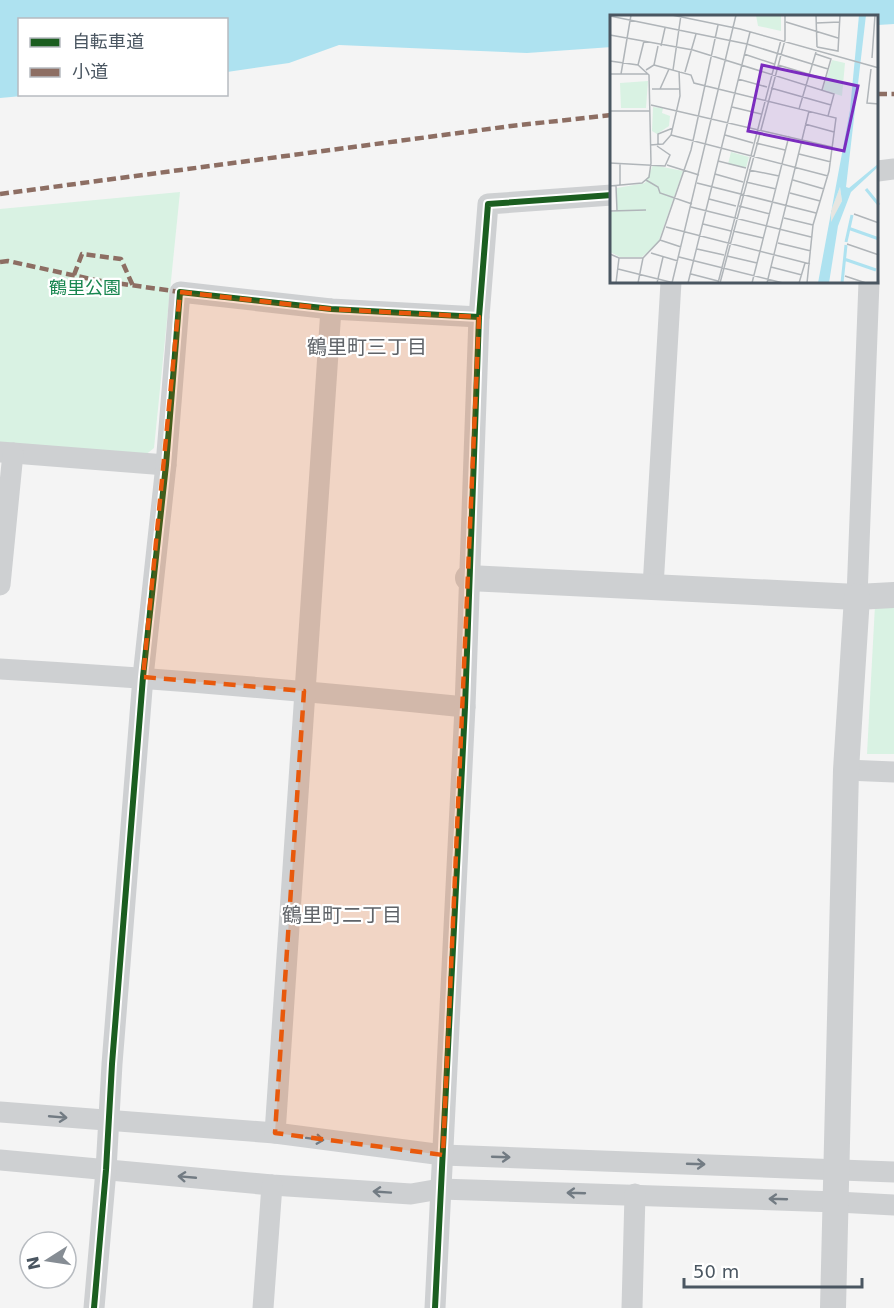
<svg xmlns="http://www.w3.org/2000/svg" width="894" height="1308" font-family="'DejaVu Sans','Noto Sans JP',sans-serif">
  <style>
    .green { fill: #d9f2e3 }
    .water { fill: #aee2f0 }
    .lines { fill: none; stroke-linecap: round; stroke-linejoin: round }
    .minor { stroke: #ced0d2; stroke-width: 21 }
    .tertiary { stroke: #ced0d2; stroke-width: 26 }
    .quiet { stroke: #8d6e63; stroke-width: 4.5; stroke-dasharray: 9 4.5; stroke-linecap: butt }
    .cycleway-casing { stroke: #fff; stroke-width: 10 }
    .cycleway { stroke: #1b5e20; stroke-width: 6 }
    .oneway { stroke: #727b83 }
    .marked { fill: #e8590c; fill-opacity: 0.2; stroke: #e8590c; stroke-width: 4.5; stroke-dasharray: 12 8; stroke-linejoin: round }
    .labels { text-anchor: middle; stroke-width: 4.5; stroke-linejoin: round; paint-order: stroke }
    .park-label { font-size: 18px; fill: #17864f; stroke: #fff }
    .neighbourhood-label { font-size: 20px; fill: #5f6368; stroke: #fff }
    .inset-river { fill: none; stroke: #aee2f0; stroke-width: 3 }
    .inset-road { fill: none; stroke: #b0b5b9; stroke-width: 1.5 }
    .view { fill: #7b2cbf; fill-opacity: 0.15; stroke: #7b2cbf; stroke-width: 3 }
    .inset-edge { fill: none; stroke: #4a5661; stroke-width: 3 }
  </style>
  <rect width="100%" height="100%" fill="#f4f4f4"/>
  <g class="green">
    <polygon points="180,192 154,448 144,456 0,444 0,209"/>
    <polygon points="875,605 894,605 894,754 867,754"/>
  </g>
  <polygon class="water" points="0,0 894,0 894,24 878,25 878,16 612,16 612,47 527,53 339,45 289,63 227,72 226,20 20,20 20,94 33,95 0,98"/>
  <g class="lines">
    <g class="minor">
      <polyline points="878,171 894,169"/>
      <polyline points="0,452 166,465"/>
      <polyline points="0,585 13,453"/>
      <polyline points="653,587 671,282"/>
      <polyline points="857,597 869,282"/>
      <path d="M0,669c155,9 310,22 465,38"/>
      <polyline points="846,770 894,772"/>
      <polyline points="0,1112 275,1133 443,1155 894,1172"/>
      <polyline points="275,1133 331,309"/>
      <polyline points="0,1160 272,1185 411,1194 440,1189 837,1202 894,1205"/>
      <polyline points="94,1308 106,1170 112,1064 143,677 166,465 180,292 331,309 479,317"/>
      <polyline points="263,1308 272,1185"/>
      <polyline points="435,1308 465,707 479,317 488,204 612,195"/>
      <polyline points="632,1308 635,1194"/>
    </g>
    <g class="tertiary">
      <polyline points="468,578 857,597 894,595"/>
      <polyline points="833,1308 846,770 857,597"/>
    </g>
    <g class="quiet">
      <polyline points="878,94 894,94"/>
      <polyline points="0,194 511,126 612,115"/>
      <polyline points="0,262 8,261 95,280 180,292"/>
      <polyline points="74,275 82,254 121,259 133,286"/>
    </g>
    <defs>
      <g id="cycleway">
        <polyline points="94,1308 106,1170 112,1064 143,677 166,465 180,292 331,309 479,317"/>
        <polyline points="435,1308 465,707 479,317 488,204 612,195"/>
      </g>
    </defs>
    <use href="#cycleway" class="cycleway-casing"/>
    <use href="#cycleway" class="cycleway"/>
  </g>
  <defs><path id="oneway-shaft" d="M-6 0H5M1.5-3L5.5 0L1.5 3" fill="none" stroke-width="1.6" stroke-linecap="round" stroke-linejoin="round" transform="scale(1.5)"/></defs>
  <g class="oneway">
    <use href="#oneway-shaft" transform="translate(58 1117) rotate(5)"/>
    <use href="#oneway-shaft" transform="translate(315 1139) rotate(7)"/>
    <use href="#oneway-shaft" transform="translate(501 1157) rotate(2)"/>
    <use href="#oneway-shaft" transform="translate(696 1164) rotate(2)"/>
    <use href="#oneway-shaft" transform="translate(187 1177) rotate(-175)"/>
    <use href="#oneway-shaft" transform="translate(382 1192) rotate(-176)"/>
    <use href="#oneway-shaft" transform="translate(576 1193) rotate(-178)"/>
    <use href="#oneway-shaft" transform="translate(778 1199) rotate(-178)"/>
  </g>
  <path class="marked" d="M180,292l151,17 148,8 -36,838 -168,-22 29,-442 -161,-14z"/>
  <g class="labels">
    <g class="park-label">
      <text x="85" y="294">鶴里公園</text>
    </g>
    <g class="neighbourhood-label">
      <text x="367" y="354">鶴里町三丁目</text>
      <text x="342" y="922">鶴里町二丁目</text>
    </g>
  </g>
  <g transform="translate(610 15)">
    <rect width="268" height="268" fill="#f4f4f4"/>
    <path d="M146,0h25v16l-23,-5zM222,45l13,3 -3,33 -19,-6zM38,66l-2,27h-25l-1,-25zM43,92l10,1 -1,5 8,3 -1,10 -12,8 -5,-3zM121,137l18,5 -3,11 -18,-4zM43,150l30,6 -25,72 -16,14h-22l-10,-5v-40l7,-1v-23l28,-5z" fill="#d9f2e3"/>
    <path d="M230,172l2,14 -11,23v-13z" fill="#e7e6e1"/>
    <path d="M249,0h7l-20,172 3,1 29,-24v3l-27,25 -13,34 -9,57h-11l32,-173zM230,172l2,14 -11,21v-11z" fill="#aee2f0" fill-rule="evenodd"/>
    <path class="inset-river" d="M256,174l13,16M238,213l31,11M236,227l6,-27M234,244l32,11M232,268l4,-38"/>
    <path class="inset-road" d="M62,0l68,14 139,39M206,0l1,32M0,1l137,28 81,25M176,7l52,16M206,8l24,-1M0,20l83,15 141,44 -6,22M51,31l4,-18M207,32l21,4 2,-36M134,39l30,10M206,39l15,5 -9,31M262,43l3,-43M0,46l28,4 11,10 2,88 -2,14 -7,6 -32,3M28,50l6,-24M44,50l37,10 3,8 142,35 -7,53 -16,54 -6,58M168,50l47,14M261,54l-4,34 12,1M36,55l8,-5 4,-19M63,55l8,-55M75,57l11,-38M0,59h38M11,59l10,-59M128,64l29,8M161,73l60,17M42,74h28M50,74l9,-20M41,90l181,42M122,92l29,7M189,94l17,-57M0,96h40M195,109l29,8M61,120l157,41M115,120l28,8M146,128l29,7M40,130l13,-1 8,-9 9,-39 -1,-25M48,130v-11l15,-6M189,139l32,8M108,146l28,7M0,148l55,3 5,-11 -13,-9M10,148v22M57,150l32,10M139,155l30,6M105,159l28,8M36,165l12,7 2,6 32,11M183,165l31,9M136,167l30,7M87,168l119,30M6,171l1,25M180,178l30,8M99,184l27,7M129,191l31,8M81,192l120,30M0,196l36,-1M244,199l25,9M174,203l29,7M93,209l28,7M56,212l144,37M123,216l30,7M50,225l21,7M168,228l33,8M237,229l32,11M87,234l27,6M41,238l27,8M0,239l9,4h24l17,-18 31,-90 27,-125M117,241l30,7M69,242l104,26M161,252l31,8M8,254l56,14M81,259l27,7M235,261l21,7M6,268l3,-25M28,268l5,-25M47,268l6,-26M62,268l64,-268M78,268l62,-251M108,268l63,-243M110,268l65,-243v-25M142,268l37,-147M157,268l42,-172M189,268l6,-20"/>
    <path class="view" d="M152,50l96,21 -14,65 -96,-20z"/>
    <rect width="268" height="268" class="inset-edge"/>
  </g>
  <rect x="18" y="18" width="210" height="78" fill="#ffffff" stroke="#b7bbc0" stroke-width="1.5"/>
  <rect x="30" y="38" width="30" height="9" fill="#1b5e20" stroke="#b7bbc0" stroke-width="1.5"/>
  <text x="72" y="48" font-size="18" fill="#4a5661">自転車道</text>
  <rect x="30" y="68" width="30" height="9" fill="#8d6e63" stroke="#b7bbc0" stroke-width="1.5"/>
  <text x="72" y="78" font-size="18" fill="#4a5661">小道</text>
  <g transform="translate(48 1260) rotate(258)"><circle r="28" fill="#ffffff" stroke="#b7bbc0" stroke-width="1.5"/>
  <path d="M0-4.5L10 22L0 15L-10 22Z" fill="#868d94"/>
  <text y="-9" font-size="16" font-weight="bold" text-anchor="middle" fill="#4a5661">N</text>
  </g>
  <path d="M684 1278v9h178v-9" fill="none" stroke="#4a5661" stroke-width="3"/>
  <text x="693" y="1278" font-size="18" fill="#4a5661" stroke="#ffffff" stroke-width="4.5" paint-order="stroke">50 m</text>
</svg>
